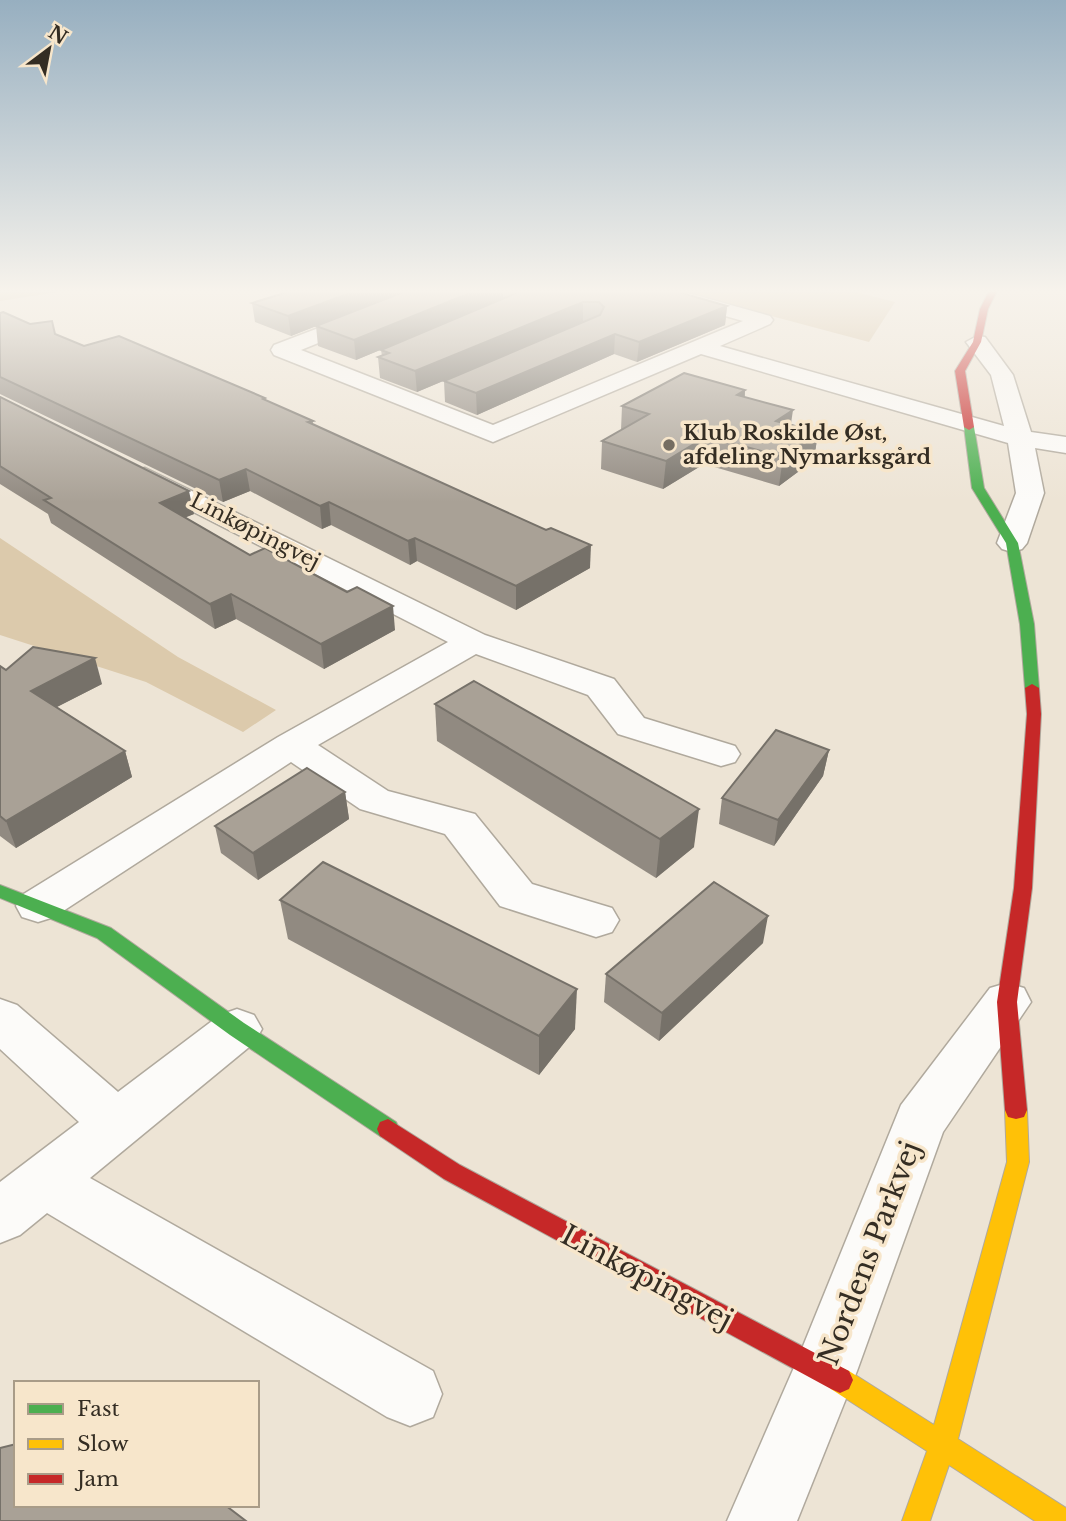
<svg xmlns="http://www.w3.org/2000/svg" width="1066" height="1521" font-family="'Libre Baskerville',serif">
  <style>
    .green { fill: #dccaac }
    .forest { fill: #d2be9d }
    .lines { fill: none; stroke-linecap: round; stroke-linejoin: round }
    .street-casing { stroke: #b0a99d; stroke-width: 3 }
    .fast-casing { stroke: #b0a99d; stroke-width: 2 }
    .slow-casing { stroke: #b0a99d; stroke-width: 2 }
    .jam-casing { stroke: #b0a99d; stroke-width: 2 }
    .street { fill: #fcfbf9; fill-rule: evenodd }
    .fast { fill: #4caf50; fill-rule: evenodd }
    .slow { fill: #ffc107; fill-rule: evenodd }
    .jam { fill: #c62828; fill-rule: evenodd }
    .wall { fill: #918a81 }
    .shaded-wall { fill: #767169 }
    .building { fill: #a9a196; stroke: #767169; stroke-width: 2 }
    .poi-dot { fill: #756d61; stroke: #f7e6cb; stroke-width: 2.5 }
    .labels { text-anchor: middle; stroke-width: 7; stroke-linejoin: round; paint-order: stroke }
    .far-poi-label { font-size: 21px; font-weight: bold; fill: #342d23; stroke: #f7e6cb; text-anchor: start }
    .far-street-label { font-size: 21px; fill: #342d23; stroke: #f7e6cb }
    .near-street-label { font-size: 28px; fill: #342d23; stroke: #f7e6cb }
  </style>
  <rect width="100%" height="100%" fill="#ede4d5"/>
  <polygon class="green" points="0,538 178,657 276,710 243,732 146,682 0,635"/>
  <g class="forest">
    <polygon points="0,289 52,289 58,292 0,301"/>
    <polygon points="670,289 844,289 895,302 869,342"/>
  </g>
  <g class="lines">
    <defs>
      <g id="street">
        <polygon points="641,289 673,289 770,316 773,320 770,324 720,346 1004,426 991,375 966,342 977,336 985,337 1013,375 1031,432 1066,437 1066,453 1035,448 1044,493 1027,543 1022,549 1012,552 1002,549 997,543 1016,493 1008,443 701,354 493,442 274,355 271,350 274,345 358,313 372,313 375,317 372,321 301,350 493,425 743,321 644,293"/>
        <polygon points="145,468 485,635 614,679 644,718 735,746 740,754 735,762 721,766 618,734 588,695 476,654 318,745 388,791 475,814 532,884 612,908 619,920 612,932 596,937 500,906 445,834 360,809 291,762 54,917 38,922 22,917 16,906 22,895 278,737 448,642 135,482 132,476 135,470"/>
        <polygon points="1007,983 1024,988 1031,1002 943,1132 857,1371 797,1521 727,1521 799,1356 901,1105 990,988"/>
        <polygon points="0,999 17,1005 118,1092 220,1015 237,1009 254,1015 262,1029 254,1043 90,1178 433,1371 442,1394 433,1417 410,1426 387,1417 47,1213 20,1235 0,1243 0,1182 79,1122 0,1049"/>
      </g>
      <g id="fast">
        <polygon points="969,424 974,427 984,488 1018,543 1034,624 1039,688 1032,692 1025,688 1020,624 1006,543 972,488 964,427"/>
        <polygon points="0,885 111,928 244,1023 396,1122 399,1129 396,1136 388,1139 380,1136 230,1035 97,938 0,898"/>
      </g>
      <polygon id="slow" points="1016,1101 1024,1103 1027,1110 1029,1162 958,1439 1066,1508 1066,1521 1035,1521 949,1465 930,1521 902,1521 927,1451 831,1389 827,1380 831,1371 840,1367 849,1371 934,1425 1007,1162 1005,1110 1008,1103"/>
      <g id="jam">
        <polygon points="990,289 998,289 988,309 981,342 965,371 974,427 969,430 964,427 955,371 973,342 980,309"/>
        <polygon points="1032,684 1039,688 1041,714 1032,888 1017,1002 1027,1110 1024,1117 1016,1119 1008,1117 1005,1110 997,1002 1014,888 1027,714 1025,688"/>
        <polygon points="388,1119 460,1165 849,1371 853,1380 849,1389 840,1393 831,1389 444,1179 380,1136 377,1129 380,1122"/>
      </g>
    </defs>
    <use href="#street" class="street-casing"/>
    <use href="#fast" class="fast-casing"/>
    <use href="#slow" class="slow-casing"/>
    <use href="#jam" class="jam-casing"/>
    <use href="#street" class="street"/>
    <use href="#fast" class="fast"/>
    <use href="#slow" class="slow"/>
    <use href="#jam" class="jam"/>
  </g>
  <g class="wall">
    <polygon points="287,289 668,289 727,306 725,325 637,362 614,354 477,415 445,402 444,381 584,322 417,392 380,378 378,357 382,356 381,350 503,299 356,360 318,346 316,326 291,336 255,322 252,303 288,292"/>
    <polygon points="0,313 84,346 265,398 265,400 313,421 313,425 590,568 516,610 417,561 410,565 331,525 322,529 250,491 223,502 0,394"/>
    <polygon points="745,390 745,397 791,424 818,432 814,460 779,486 704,464 663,489 601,469 602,441 621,430 622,406"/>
    <polygon points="0,397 194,514 185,517 250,555 395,630 324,669 236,619 215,629 51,523 48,514 0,484"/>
    <polygon points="0,666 6,670 102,684 57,707 125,751 132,777 16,848 0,836"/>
    <polygon points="435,704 694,847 656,878 437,741"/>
    <polygon points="829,750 823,776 774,846 719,824 722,798"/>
    <polygon points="345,792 349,819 258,880 221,853 215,826"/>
    <polygon points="280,900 575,1029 539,1075 288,939"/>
    <polygon points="763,943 659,1041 604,1002 606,974"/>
  </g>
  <g class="shaded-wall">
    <polygon points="361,289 411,289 291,336 288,316"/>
    <polygon points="480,289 503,289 503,299 356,360 354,340"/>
    <polygon points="583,302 583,322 417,392 415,371"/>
    <polygon points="727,306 725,325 637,362 639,342"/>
    <polygon points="615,334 614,354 477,415 476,393"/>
    <polygon points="745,390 742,416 737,395"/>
    <polygon points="793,410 789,437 776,421"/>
    <polygon points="818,432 814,460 779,486 783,457"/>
    <polygon points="707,436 704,464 663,489 666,461"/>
    <polygon points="246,469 250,491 223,502 219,480"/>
    <polygon points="189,491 194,514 165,526 160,503"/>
    <polygon points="329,502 331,525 322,529 320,506"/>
    <polygon points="415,538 417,561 410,565 408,541"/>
    <polygon points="591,545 590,568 516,610 516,586"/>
    <polygon points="231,594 236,619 215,629 210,604"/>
    <polygon points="393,606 395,630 324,669 321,644"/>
    <polygon points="95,658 102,684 39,716 31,691"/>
    <polygon points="829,750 823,776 774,846 778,820"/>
    <polygon points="125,751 132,777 16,848 6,821"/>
    <polygon points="345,792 349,819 258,880 253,853"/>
    <polygon points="699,809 694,847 656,878 660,839"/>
    <polygon points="768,916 763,943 659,1041 662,1013"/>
    <polygon points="577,989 575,1029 539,1075 539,1036"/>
  </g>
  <g class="building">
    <polygon points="290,289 361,289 288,316 252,303 294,290"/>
    <polygon points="411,289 480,289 354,340 316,326"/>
    <polygon points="521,289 668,289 727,306 639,342 615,334 476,393 444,381 600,315 604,307 599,302 583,302 415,371 378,357 389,353 381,350 519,292"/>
    <polygon points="3,312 30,324 52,321 55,334 84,346 119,336 265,398 263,399 313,421 308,422 546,530 551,528 591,545 516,586 415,538 408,541 329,502 320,506 246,469 219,480 0,377 0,313"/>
    <polygon points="684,373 745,390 737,395 793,410 776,421 818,432 783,457 707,436 666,461 602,441 649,414 622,406"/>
    <polygon points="0,397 189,491 160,503 250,555 265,548 347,592 357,587 393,606 321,644 231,594 210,604 44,500 51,498 0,466"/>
    <polygon points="33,647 95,658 31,691 125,751 6,821 0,816 0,666 6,670"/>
    <polygon points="474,681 699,809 660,839 435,704"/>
    <polygon points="776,730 829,750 778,820 722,798"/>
    <polygon points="307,768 345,792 253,853 215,826"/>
    <polygon points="323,862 577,989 539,1036 280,900"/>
    <polygon points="714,882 768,916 662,1013 606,974"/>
    <polygon points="16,1444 16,1505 225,1505 246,1521 0,1521 0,1448"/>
  </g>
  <linearGradient id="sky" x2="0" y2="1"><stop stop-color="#97afc0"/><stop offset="0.58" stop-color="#f7f3ec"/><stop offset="1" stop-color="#f7f3ec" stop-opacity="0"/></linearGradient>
  <rect width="1066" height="502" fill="url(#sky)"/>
  <circle class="poi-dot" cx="669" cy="445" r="7"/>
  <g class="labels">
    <g class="far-poi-label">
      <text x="683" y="440">Klub Roskilde Øst,<tspan x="683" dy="24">afdeling Nymarksgård</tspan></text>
    </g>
    <g class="far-street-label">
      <text transform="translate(255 531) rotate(27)" y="7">Linkøpingvej</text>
    </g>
    <g class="near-street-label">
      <text transform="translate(869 1253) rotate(-69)" y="10">Nordens Parkvej</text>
      <text transform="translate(647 1277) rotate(28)" y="10">Linkøpingvej</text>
    </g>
  </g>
  <rect x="14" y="1381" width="245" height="126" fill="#f7e6cb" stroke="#a99c88" stroke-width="2"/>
  <rect x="28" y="1404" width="35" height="10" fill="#4caf50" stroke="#a99c88" stroke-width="2"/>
  <text x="77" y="1416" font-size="21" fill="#342d23">Fast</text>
  <rect x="28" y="1439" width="35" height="10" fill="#ffc107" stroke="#a99c88" stroke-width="2"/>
  <text x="77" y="1451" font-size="21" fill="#342d23">Slow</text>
  <rect x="28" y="1474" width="35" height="10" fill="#c62828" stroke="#a99c88" stroke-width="2"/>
  <text x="77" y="1486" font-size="21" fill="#342d23">Jam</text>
  <g transform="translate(49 49) rotate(32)" stroke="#f7e6cb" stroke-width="5" paint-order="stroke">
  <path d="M0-5L12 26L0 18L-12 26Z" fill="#342d23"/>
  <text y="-10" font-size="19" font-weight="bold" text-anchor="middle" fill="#342d23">N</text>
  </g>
</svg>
